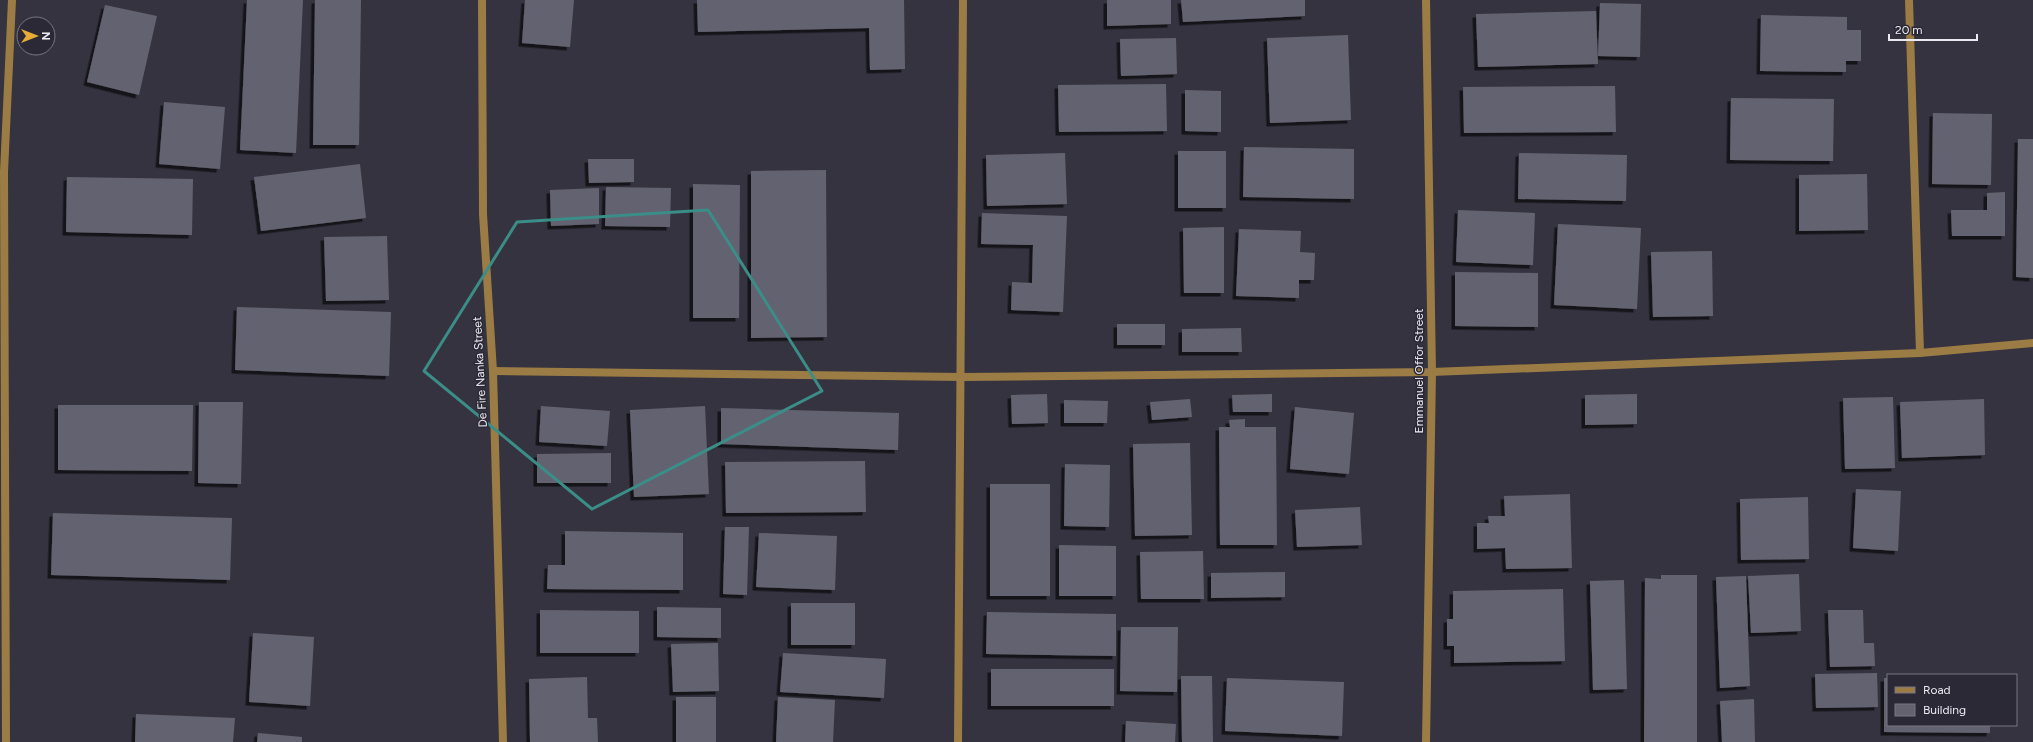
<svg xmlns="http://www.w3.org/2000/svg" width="2033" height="742" font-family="Figtree,sans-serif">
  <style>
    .building { fill: #64626f; filter: url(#shadow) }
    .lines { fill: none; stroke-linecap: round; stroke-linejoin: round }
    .minor { stroke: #9b7c45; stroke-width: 8 }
    .marked { fill: none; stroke: #3b8d88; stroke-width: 3; stroke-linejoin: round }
    .labels { text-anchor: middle; stroke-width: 3; stroke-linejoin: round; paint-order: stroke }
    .street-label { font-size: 12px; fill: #ebeaf1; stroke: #2b2935 }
  </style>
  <defs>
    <filter id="shadow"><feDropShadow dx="-3.5" dy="3.5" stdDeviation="0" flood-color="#0009"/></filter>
  </defs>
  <rect width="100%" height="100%" fill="#35333f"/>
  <g class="building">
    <polygon points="247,0 303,0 296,153 240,150"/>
    <polygon points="315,0 361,0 359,145 313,145"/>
    <polygon points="525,0 574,0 570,47 522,43"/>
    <polygon points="697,0 904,0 905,69 870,70 869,28 698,32"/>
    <polygon points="1107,0 1171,0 1171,24 1107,26"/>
    <polygon points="1181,0 1305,0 1305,16 1183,22"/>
    <polygon points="1600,3 1641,4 1640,57 1598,56"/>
    <polygon points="105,5 157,16 139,95 87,82"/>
    <polygon points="1596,11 1598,64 1478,67 1476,14"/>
    <polygon points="1761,15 1847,17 1847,30 1861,30 1861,61 1846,61 1846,72 1760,71"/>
    <polygon points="1348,35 1351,120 1270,123 1267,38"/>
    <polygon points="1176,38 1177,74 1121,76 1120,39"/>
    <polygon points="1166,84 1167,131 1059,132 1058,85"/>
    <polygon points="1615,86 1616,132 1464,133 1463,87"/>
    <polygon points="1185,90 1221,91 1221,132 1185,131"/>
    <polygon points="1731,98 1834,99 1833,161 1730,160"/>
    <polygon points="164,102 225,107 220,169 159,164"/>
    <polygon points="1933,113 1992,114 1991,185 1932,184"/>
    <polygon points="2018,139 2033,139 2033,278 2016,277"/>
    <polygon points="1244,147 1354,149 1354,199 1243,197"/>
    <rect x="1178" y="151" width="48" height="57"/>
    <polygon points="1065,153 1067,204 987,206 986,155"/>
    <polygon points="1519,153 1627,155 1626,201 1518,199"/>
    <polygon points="588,159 634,159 634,182 589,183"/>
    <polygon points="360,164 366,218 261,231 254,177"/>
    <polygon points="826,170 827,337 751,338 751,171"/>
    <polygon points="1867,174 1868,230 1799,231 1799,175"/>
    <polygon points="67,177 193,179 192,235 66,232"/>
    <polygon points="693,184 740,185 739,318 693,318"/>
    <polygon points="606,187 671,188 670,227 605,226"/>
    <polygon points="599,188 599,224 551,226 550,190"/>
    <polygon points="2005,192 2005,236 1952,236 1951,210 1987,210 1987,193"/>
    <polygon points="1458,210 1535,213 1533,265 1456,262"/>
    <polygon points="982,213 1067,216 1063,312 1011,310 1012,282 1032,283 1033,245 981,244"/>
    <polygon points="1558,224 1641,228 1637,309 1554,305"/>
    <polygon points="1224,227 1224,293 1184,293 1183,228"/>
    <polygon points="1239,229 1301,231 1300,252 1315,253 1314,280 1299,280 1299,298 1236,296"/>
    <polygon points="387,236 389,300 326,301 324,237"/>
    <polygon points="1712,251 1713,316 1653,317 1651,252"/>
    <polygon points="1455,272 1538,273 1538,327 1455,326"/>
    <polygon points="237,307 391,312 389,376 235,370"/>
    <rect x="1117" y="324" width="48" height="21"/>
    <polygon points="1241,328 1242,352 1182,352 1182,329"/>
    <polygon points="1047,394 1048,423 1012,424 1011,395"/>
    <polygon points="1272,394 1272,412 1233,412 1232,395"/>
    <polygon points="1637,394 1637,424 1585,425 1585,395"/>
    <polygon points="1893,397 1895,468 1845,469 1843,398"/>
    <polygon points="1190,399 1192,417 1152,420 1150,402"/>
    <polygon points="1984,399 1985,455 1902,458 1900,402"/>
    <polygon points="1064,400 1108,401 1107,423 1064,423"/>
    <polygon points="199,402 243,402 241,484 198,483"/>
    <polygon points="58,405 193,405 192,471 58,470"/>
    <polygon points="541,406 610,411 607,446 539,442"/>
    <polygon points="705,406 709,494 634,497 630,410"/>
    <polygon points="1295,407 1354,413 1349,474 1290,469"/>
    <polygon points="721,408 899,413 898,450 721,444"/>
    <polygon points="1245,419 1245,427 1276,427 1277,545 1220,545 1219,427 1230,427 1229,420"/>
    <polygon points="1190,443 1192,535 1135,536 1133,444"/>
    <polygon points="611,453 611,483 537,483 537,454"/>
    <polygon points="865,461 866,512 726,513 725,462"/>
    <polygon points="1065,464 1110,465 1109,527 1064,526"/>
    <rect x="990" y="484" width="60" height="112"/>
    <polygon points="1856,489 1901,491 1898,551 1853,548"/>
    <polygon points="1570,494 1572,568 1506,569 1505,548 1477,549 1477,523 1489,523 1488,516 1505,516 1504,496"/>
    <polygon points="1808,497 1809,559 1741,560 1740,499"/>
    <polygon points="1360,507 1362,545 1297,547 1295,510"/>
    <polygon points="53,513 232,518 230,580 51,575"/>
    <polygon points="725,527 749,527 747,595 723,594"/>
    <polygon points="565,531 683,533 683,590 547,589 548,565 565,565"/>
    <polygon points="759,533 837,536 835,590 756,587"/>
    <polygon points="1059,545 1116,546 1116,596 1059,596"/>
    <polygon points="1203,551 1204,599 1141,599 1140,552"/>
    <polygon points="1285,572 1285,597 1211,598 1211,573"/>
    <polygon points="1799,574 1801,631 1751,633 1748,576"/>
    <polygon points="1661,575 1697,575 1697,742 1644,742 1645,578 1661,579"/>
    <polygon points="1746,576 1750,686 1720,688 1716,577"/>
    <polygon points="1624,580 1627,689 1593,690 1590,581"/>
    <polygon points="1563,589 1565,661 1454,663 1454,646 1447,646 1447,619 1453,619 1453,591"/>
    <rect x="791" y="603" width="64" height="42"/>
    <polygon points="657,607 721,608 721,638 657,637"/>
    <polygon points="540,610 639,611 639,653 540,653"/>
    <polygon points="1828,610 1863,610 1864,643 1874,643 1875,666 1830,667"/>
    <polygon points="987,612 1116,614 1116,656 986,654"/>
    <polygon points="1121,627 1178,627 1177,692 1120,691"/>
    <polygon points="253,633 314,637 310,706 249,702"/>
    <polygon points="718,643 719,691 673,692 671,644"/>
    <polygon points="783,653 886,659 884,698 780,692"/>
    <rect x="991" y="669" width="123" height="37"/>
    <polygon points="1877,673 1878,707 1816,708 1815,674"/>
    <polygon points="1181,676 1212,676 1213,742 1182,742"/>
    <polygon points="587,677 588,718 597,718 598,742 530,742 529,679"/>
    <polygon points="1227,678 1344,682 1342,736 1225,731"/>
    <polygon points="1884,678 1888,678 1888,725 1990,725 1990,733 1884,732"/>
    <rect x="676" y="697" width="40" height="45"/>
    <polygon points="778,697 835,700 833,742 776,742"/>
    <polygon points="1754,699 1755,742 1722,742 1720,701"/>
    <polygon points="136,714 235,718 233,742 135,742"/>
    <polygon points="1126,721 1176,724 1175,742 1125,742"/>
    <polygon points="258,733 302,737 302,742 257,742"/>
  </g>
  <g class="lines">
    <g class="minor">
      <polyline points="482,0 483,214 493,371 503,742"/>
      <polyline points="1426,0 1432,372 1426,742"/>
      <polyline points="1909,0 1920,353"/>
      <polyline points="493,371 962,377 1432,372 1920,353 2033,343"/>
      <polyline points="6,742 4,172 12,0"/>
      <polyline points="958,742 963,0"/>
    </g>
  </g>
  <path class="marked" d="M708,210l114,181 -230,118 -168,-138 93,-149z"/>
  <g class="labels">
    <g class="street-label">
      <text transform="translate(1419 371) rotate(-90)" y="4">Emmanuel Offor Street</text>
      <text transform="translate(480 372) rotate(-93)" y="4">De Fire Nanka Street</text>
    </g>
  </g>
  <rect x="1887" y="674" width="130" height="52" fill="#2b2935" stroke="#787680"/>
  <rect x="1895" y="687" width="20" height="6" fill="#9b7c45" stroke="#787680"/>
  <text x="1923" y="694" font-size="12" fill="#ebeaf1">Road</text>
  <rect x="1895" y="704" width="20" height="12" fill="#64626f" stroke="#787680"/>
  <text x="1923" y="714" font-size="12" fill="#ebeaf1">Building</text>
  <g transform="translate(36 36) rotate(90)"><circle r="19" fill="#2b2935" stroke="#787680"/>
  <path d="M0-3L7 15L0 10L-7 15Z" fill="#e6ac36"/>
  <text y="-6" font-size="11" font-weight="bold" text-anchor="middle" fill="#ebeaf1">N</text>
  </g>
  <path d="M1889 34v6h88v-6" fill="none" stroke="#ebeaf1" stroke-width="2"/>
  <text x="1895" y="34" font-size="12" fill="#ebeaf1" stroke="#2b2935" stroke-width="3" paint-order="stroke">20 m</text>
</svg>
